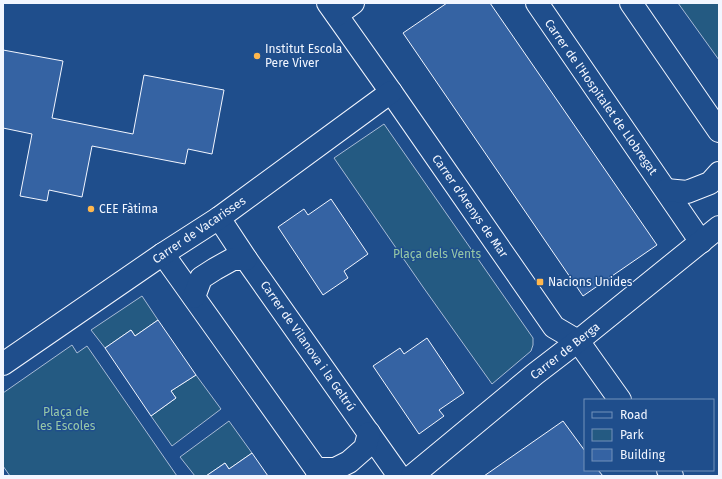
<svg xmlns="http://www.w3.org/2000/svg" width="722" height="479" font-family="'Fira Sans',sans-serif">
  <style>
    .green { fill: #245a82; stroke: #a8bbd7 }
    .building { fill: #3563a3; stroke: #f2f6ff }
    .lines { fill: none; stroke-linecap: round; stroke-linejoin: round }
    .street-casing { stroke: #f2f6ff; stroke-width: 24 }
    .street { stroke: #1f4e8c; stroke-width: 22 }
    .poi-dot { fill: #ffb74d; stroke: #1f4e8c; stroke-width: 1.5 }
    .labels { text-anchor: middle; stroke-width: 3; stroke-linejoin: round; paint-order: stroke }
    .poi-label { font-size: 12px; fill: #f2f6ff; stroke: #1f4e8c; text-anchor: start }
    .street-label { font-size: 12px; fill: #f2f6ff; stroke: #1f4e8c }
    .park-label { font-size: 12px; fill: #97c8a6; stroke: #1f4e8c }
  </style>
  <rect width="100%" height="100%" fill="#1f4e8c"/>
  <g class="green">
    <polygon points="678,3 719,3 719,60"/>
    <polygon points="384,124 533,338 533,345 531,351 492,384 423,287 334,158"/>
    <polygon points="142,296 158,320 135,336 131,330 105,348 91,330"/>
    <polygon points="72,345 77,353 87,346 177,476 10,476 3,466 3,393"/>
    <polygon points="196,375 221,409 172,446 151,416 176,398 171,391"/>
    <polygon points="229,421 252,453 229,469 225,463 206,476 195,476 180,457"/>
  </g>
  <g class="building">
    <polygon points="447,3 490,3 657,245 583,296 403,33"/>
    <polygon points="3,50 63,61 52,118 133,134 144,75 224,90 212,154 188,149 185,164 92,146 82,197 49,190 47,201 20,196 32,134 3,128"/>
    <polygon points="331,199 368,254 344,271 348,278 323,295 278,227 304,209 308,215"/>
    <polygon points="158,320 196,375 171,391 176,398 151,416 105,348 131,330 135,336"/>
    <polygon points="427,338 464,393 439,410 444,416 419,434 373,366 400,348 404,354"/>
    <polygon points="563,421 585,451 585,470 598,470 603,476 484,476"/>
    <polygon points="252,453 268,476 206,476 225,463 229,469"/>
  </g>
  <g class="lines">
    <defs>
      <g id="street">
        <polyline points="328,3 391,92 554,327 578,341 620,400"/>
        <polyline points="537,3 701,242"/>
        <polyline points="631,3 719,131"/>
        <polyline points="337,15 353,3"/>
        <polyline points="666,190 687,192 710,183 719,173"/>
        <polyline points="219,218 246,259 399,476"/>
        <polyline points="163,254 321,476"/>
        <polyline points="194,297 201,278 215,269 233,259 246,259"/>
        <polyline points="3,364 163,254 219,218 391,92"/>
        <polyline points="316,469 335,469 349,462 365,448 369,433"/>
        <polyline points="668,470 672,476"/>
        <polyline points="412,476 535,374 578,341 719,227"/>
      </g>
    </defs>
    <use href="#street" class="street-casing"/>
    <use href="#street" class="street"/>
  </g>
  <g class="poi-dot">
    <circle cx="257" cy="56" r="4"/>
    <circle cx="91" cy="209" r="4"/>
    <rect x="536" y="278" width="8" height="8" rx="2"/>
  </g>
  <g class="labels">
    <g class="poi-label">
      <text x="265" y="53">Institut Escola<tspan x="265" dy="14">Pere Viver</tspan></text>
      <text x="99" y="213">CEE Fàtima</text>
      <text x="548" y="286">Nacions Unides</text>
    </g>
    <g class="street-label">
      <text transform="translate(601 97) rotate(55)" y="4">Carrer de l'Hospitalet de Llobregat</text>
      <text transform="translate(470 206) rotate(55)" y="4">Carrer d'Arenys de Mar</text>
      <text transform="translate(199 230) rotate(-34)" y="4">Carrer de Vacarisses</text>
      <text transform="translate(308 346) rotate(55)" y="4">Carrer de Vilanova i la Geltrú</text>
      <text transform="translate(565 351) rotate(-38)" y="4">Carrer de Berga</text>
    </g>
    <g class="park-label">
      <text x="437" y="258">Plaça dels Vents</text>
      <text x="66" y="416">Plaça de<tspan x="66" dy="14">les Escoles</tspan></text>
    </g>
  </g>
  <rect width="722" height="479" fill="none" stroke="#f2f6ff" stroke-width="8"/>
  <rect x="584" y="399" width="130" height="72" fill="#1f4e8c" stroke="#7391ba"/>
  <rect x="592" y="412" width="20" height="6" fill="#1f4e8c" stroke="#7391ba"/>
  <text x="620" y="419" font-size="12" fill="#f2f6ff">Road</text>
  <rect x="592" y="429" width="20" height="12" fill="#245a82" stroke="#7391ba"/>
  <text x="620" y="439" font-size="12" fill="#f2f6ff">Park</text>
  <rect x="592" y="449" width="20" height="12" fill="#3563a3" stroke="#7391ba"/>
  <text x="620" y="459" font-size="12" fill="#f2f6ff">Building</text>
</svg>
